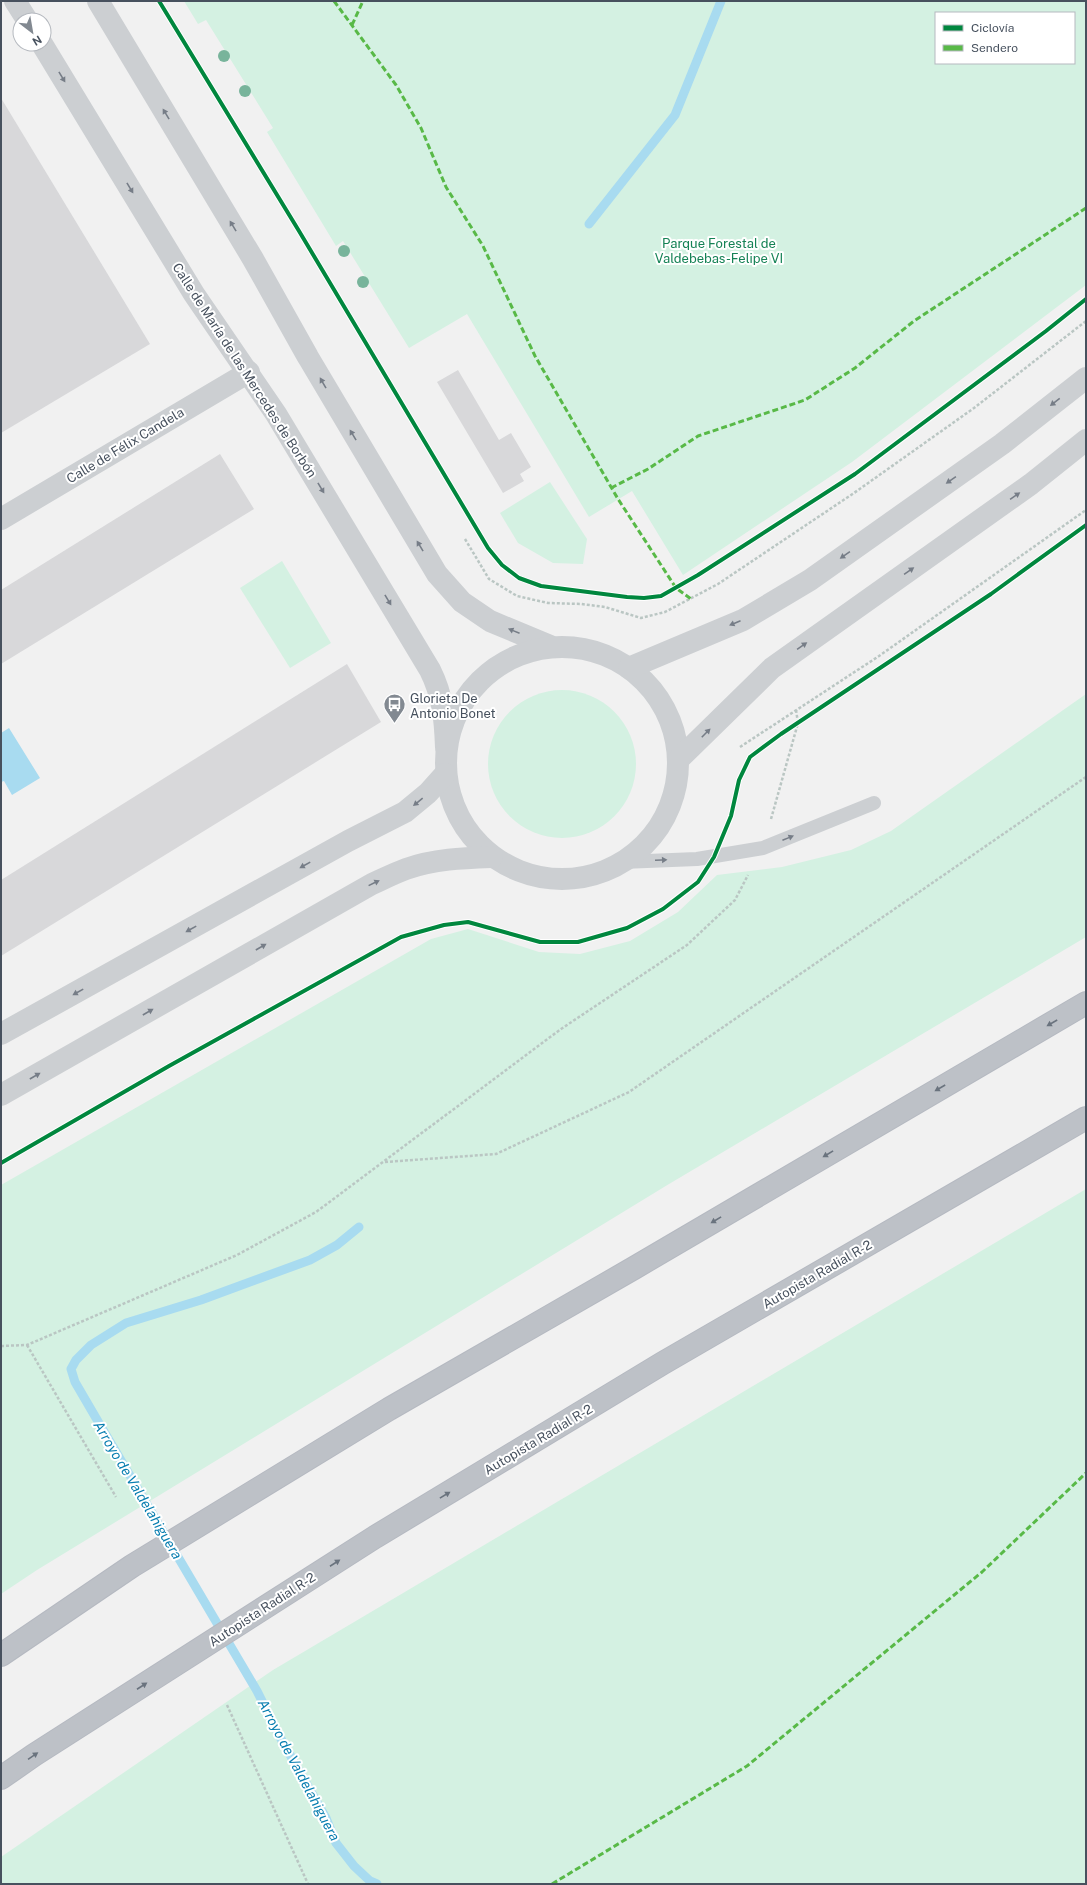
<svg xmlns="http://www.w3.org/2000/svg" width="1087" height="1885" font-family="'Public Sans',sans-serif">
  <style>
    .green { fill: #d4f1e2; fill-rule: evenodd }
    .water { fill: #a8dbf0 }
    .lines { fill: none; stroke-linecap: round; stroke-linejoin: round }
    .stream { stroke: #a8dbf0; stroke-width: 9 }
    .building { fill: #d8d8da }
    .motorway-casing { stroke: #b5b9c1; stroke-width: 24 }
    .path { stroke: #bac6c3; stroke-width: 2.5; stroke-dasharray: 3 2; stroke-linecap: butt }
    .service { stroke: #cccfd2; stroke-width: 14 }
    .minor { stroke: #cccfd2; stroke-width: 22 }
    .tertiary { stroke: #cccfd2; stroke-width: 22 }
    .motorway { stroke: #bdc1c7; stroke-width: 22 }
    .quiet { stroke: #58b947; stroke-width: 3; stroke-dasharray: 6 3; stroke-linecap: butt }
    .cycleway-casing { stroke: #fff; stroke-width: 6 }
    .cycleway { stroke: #00873e; stroke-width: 4 }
    .tree { fill: #78b49b }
    .oneway { fill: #767d87 }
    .oneway2 { fill: #6a737e }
    .labels { text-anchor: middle; stroke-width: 4; stroke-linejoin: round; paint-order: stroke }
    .park-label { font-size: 13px; fill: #158255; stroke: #fff }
    .street-label { font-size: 13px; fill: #47515e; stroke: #fff }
    .poi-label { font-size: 13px; fill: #47515e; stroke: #fff; text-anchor: start }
    .water-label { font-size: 14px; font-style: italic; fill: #087eb0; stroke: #fff }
  </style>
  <rect width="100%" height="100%" fill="#f1f1f1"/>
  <g class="green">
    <path d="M184,1h902v284l-234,177 -169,113 -51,-84 -43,26 -122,-203 -58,34 -66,-107 -7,5 -69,-114 6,-4 -67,-108 -8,4zM936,13h138v50h-138z"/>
    <polygon points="550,482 587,539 583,564 553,563 518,543 500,513"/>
    <polygon points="282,561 331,643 290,668 240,588"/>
    <circle cx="562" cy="764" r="74"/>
    <polygon points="1086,694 1086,937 669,1184 37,1570 1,1594 1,1185 431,939 468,929 539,952 580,954 630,941 678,912 717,875 782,867 851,850 891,831"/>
    <polygon points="1086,1189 1086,1884 1,1884 1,1857 273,1670"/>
  </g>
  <polygon class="water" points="9,728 40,778 12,795 4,781 1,782 1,733"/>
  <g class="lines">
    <g class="stream">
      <polyline points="589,224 675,115 721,1"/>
      <polyline points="359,1227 337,1245 310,1260 201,1300 126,1323 91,1345 76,1360 71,1369 75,1382 96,1418 257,1691 281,1739 326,1818 336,1843 354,1866 370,1881 377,1884"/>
    </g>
  </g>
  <g class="building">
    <polygon points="1,98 150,344 1,433"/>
    <polygon points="458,370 499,440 511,433 531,467 520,474 524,481 503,493 437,382"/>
    <polygon points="220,454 254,509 1,664 1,590"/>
    <polygon points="347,664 381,722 1,956 1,880"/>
  </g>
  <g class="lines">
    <defs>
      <g id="motorway">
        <polyline points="1,1655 132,1566 389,1409 634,1268 1086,1003"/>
        <polyline points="1,1778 34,1755 375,1537 663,1363 1086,1118"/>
      </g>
    </defs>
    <use href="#motorway" class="motorway-casing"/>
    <g class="path">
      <polyline points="465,539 489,579 517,596 548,603 581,604 605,607 641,618 665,612 718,584 854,493 974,408 1086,321"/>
      <polyline points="740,747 879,656 1086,510"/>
      <polyline points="771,819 798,723 796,710"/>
      <polyline points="385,1162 496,1154 629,1092 1086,777"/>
      <polyline points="27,1345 116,1497"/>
      <polyline points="1,1346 27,1345 237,1255 316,1212 561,1029 687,945 735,900 748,875"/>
      <polyline points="227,1705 308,1884"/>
    </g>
    <polyline class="service" points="622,862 697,859 763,848 874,803"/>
    <polyline class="minor" points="1,519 249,372"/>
    <g class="tertiary">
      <polyline points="15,1 27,20"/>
      <polyline points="98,1 253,259 308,357 437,574 462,602 490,621 550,646"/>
      <path d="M42,44l152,250 82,120 154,256c13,26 15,49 16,77"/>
      <circle cx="562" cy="763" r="116"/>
      <polyline points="629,668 743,620 810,580 1002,444 1086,378"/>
      <polyline points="678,760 772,668 1031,484 1086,440"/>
      <polyline points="1,1034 348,841 405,812 428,793 445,774"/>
      <path d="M1,1095l371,-211c11,-5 23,-11 34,-15 28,-10 58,-11 86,-12"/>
    </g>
    <use href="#motorway" class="motorway"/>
    <g class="quiet">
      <polyline points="334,1 396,85 421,128 446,187 483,246 535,356 618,499 676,588 691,599"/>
      <polyline points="352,25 363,1"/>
      <polyline points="611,488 648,469 698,436 805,400 855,368 914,321 1086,208"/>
      <polyline points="552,1884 747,1766 982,1572 1086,1473"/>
    </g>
    <defs>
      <g id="cycleway">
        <polyline points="159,1 299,231 488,548 502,565 519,578 541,586 627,597 644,598 661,596 698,575 855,474 1046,331 1086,299"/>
        <polyline points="1,1163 169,1066 401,937 444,925 468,922 540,942 578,942 627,928 663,909 698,882 714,857 731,816 739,780 750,757 781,734 991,594 1086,525"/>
      </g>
    </defs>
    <use href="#cycleway" class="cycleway-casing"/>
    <use href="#cycleway" class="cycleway"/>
  </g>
  <g class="tree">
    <circle cx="224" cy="56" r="6"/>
    <circle cx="245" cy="91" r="6"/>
    <circle cx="344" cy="251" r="6"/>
    <circle cx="363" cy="282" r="6"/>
  </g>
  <defs><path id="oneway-solid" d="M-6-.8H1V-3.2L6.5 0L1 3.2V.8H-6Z"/></defs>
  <g class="oneway">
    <use href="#oneway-solid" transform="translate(62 77) rotate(59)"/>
    <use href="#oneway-solid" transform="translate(166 114) rotate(-121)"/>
    <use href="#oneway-solid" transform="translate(130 188) rotate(59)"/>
    <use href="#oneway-solid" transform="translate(233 226) rotate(-121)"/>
    <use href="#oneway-solid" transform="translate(323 383) rotate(-120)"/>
    <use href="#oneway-solid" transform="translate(1055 402) rotate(142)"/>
    <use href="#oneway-solid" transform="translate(353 435) rotate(-121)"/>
    <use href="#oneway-solid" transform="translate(951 480) rotate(145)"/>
    <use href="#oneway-solid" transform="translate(321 488) rotate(59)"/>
    <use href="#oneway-solid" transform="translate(1015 496) rotate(-35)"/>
    <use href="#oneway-solid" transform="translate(420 546) rotate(-121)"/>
    <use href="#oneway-solid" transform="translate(845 555) rotate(145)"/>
    <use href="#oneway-solid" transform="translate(909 571) rotate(-35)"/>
    <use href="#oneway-solid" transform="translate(388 600) rotate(59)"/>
    <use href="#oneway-solid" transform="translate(735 623) rotate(157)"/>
    <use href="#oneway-solid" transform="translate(514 631) rotate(-158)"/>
    <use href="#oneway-solid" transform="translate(802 646) rotate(-35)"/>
    <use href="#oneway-solid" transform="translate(706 733) rotate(-45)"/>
    <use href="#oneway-solid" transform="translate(418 802) rotate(141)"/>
    <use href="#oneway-solid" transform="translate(788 838) rotate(-22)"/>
    <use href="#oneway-solid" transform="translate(661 860) rotate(-3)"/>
    <use href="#oneway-solid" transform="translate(305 865) rotate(151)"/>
    <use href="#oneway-solid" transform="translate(374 883) rotate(-26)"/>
    <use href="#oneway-solid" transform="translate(191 929) rotate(151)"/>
    <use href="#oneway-solid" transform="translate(261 947) rotate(-30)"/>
    <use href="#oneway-solid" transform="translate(78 992) rotate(151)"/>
    <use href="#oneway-solid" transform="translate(148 1012) rotate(-30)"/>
    <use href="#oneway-solid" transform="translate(35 1076) rotate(-30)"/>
  </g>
  <g class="oneway2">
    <use href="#oneway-solid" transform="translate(1052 1023) rotate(150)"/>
    <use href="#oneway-solid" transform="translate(940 1088) rotate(150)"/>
    <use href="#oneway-solid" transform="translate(828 1154) rotate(149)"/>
    <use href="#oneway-solid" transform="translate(716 1220) rotate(149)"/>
    <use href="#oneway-solid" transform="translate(445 1495) rotate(-31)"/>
    <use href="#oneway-solid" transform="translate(335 1563) rotate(-33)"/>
    <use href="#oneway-solid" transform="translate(142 1686) rotate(-33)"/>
    <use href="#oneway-solid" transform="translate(33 1756) rotate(-34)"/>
  </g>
  <defs>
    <symbol id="bus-pin" viewBox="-11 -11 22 30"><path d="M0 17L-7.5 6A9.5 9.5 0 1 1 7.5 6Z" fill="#828991" stroke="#fff"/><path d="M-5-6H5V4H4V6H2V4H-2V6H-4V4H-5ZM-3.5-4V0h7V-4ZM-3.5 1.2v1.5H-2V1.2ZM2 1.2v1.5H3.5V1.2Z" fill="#fff"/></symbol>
  </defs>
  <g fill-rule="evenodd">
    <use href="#bus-pin" x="382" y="692" width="25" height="34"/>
  </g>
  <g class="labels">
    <g class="park-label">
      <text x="719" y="248">Parque Forestal de<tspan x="719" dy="15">Valdebebas-Felipe VI</tspan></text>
    </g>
    <g class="street-label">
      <text transform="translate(245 370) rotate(57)" y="5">Calle de María de las Mercedes de Borbón</text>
      <text transform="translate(125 445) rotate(-31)" y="5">Calle de Félix Candela</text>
      <text transform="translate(817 1274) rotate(-30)" y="5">Autopista Radial R-2</text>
      <text transform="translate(538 1439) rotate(-31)" y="5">Autopista Radial R-2</text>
      <text transform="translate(262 1609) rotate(-33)" y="5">Autopista Radial R-2</text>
    </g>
    <g class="poi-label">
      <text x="410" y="703">Glorieta De<tspan x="410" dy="15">Antonio Bonet</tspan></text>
    </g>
    <g class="water-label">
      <text transform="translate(138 1490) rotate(59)" y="5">Arroyo de Valdelahiguera</text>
      <text transform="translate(299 1770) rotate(62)" y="5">Arroyo de Valdelahiguera</text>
    </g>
  </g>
  <rect width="1087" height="1885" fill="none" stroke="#47515e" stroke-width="4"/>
  <rect x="935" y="12" width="140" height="52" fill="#ffffff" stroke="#b5b9bf"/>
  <rect x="943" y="25" width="20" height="6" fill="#00873e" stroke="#b5b9bf"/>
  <text x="971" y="32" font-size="12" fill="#47515e">Ciclovía</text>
  <rect x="943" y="45" width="20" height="6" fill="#58b947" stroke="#b5b9bf"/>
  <text x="971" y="52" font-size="12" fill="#47515e">Sendero</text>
  <g transform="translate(32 32) rotate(149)"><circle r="19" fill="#ffffff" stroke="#b5b9bf"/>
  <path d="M0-3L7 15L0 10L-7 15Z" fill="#828991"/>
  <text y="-6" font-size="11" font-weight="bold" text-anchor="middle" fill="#47515e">N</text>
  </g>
</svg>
